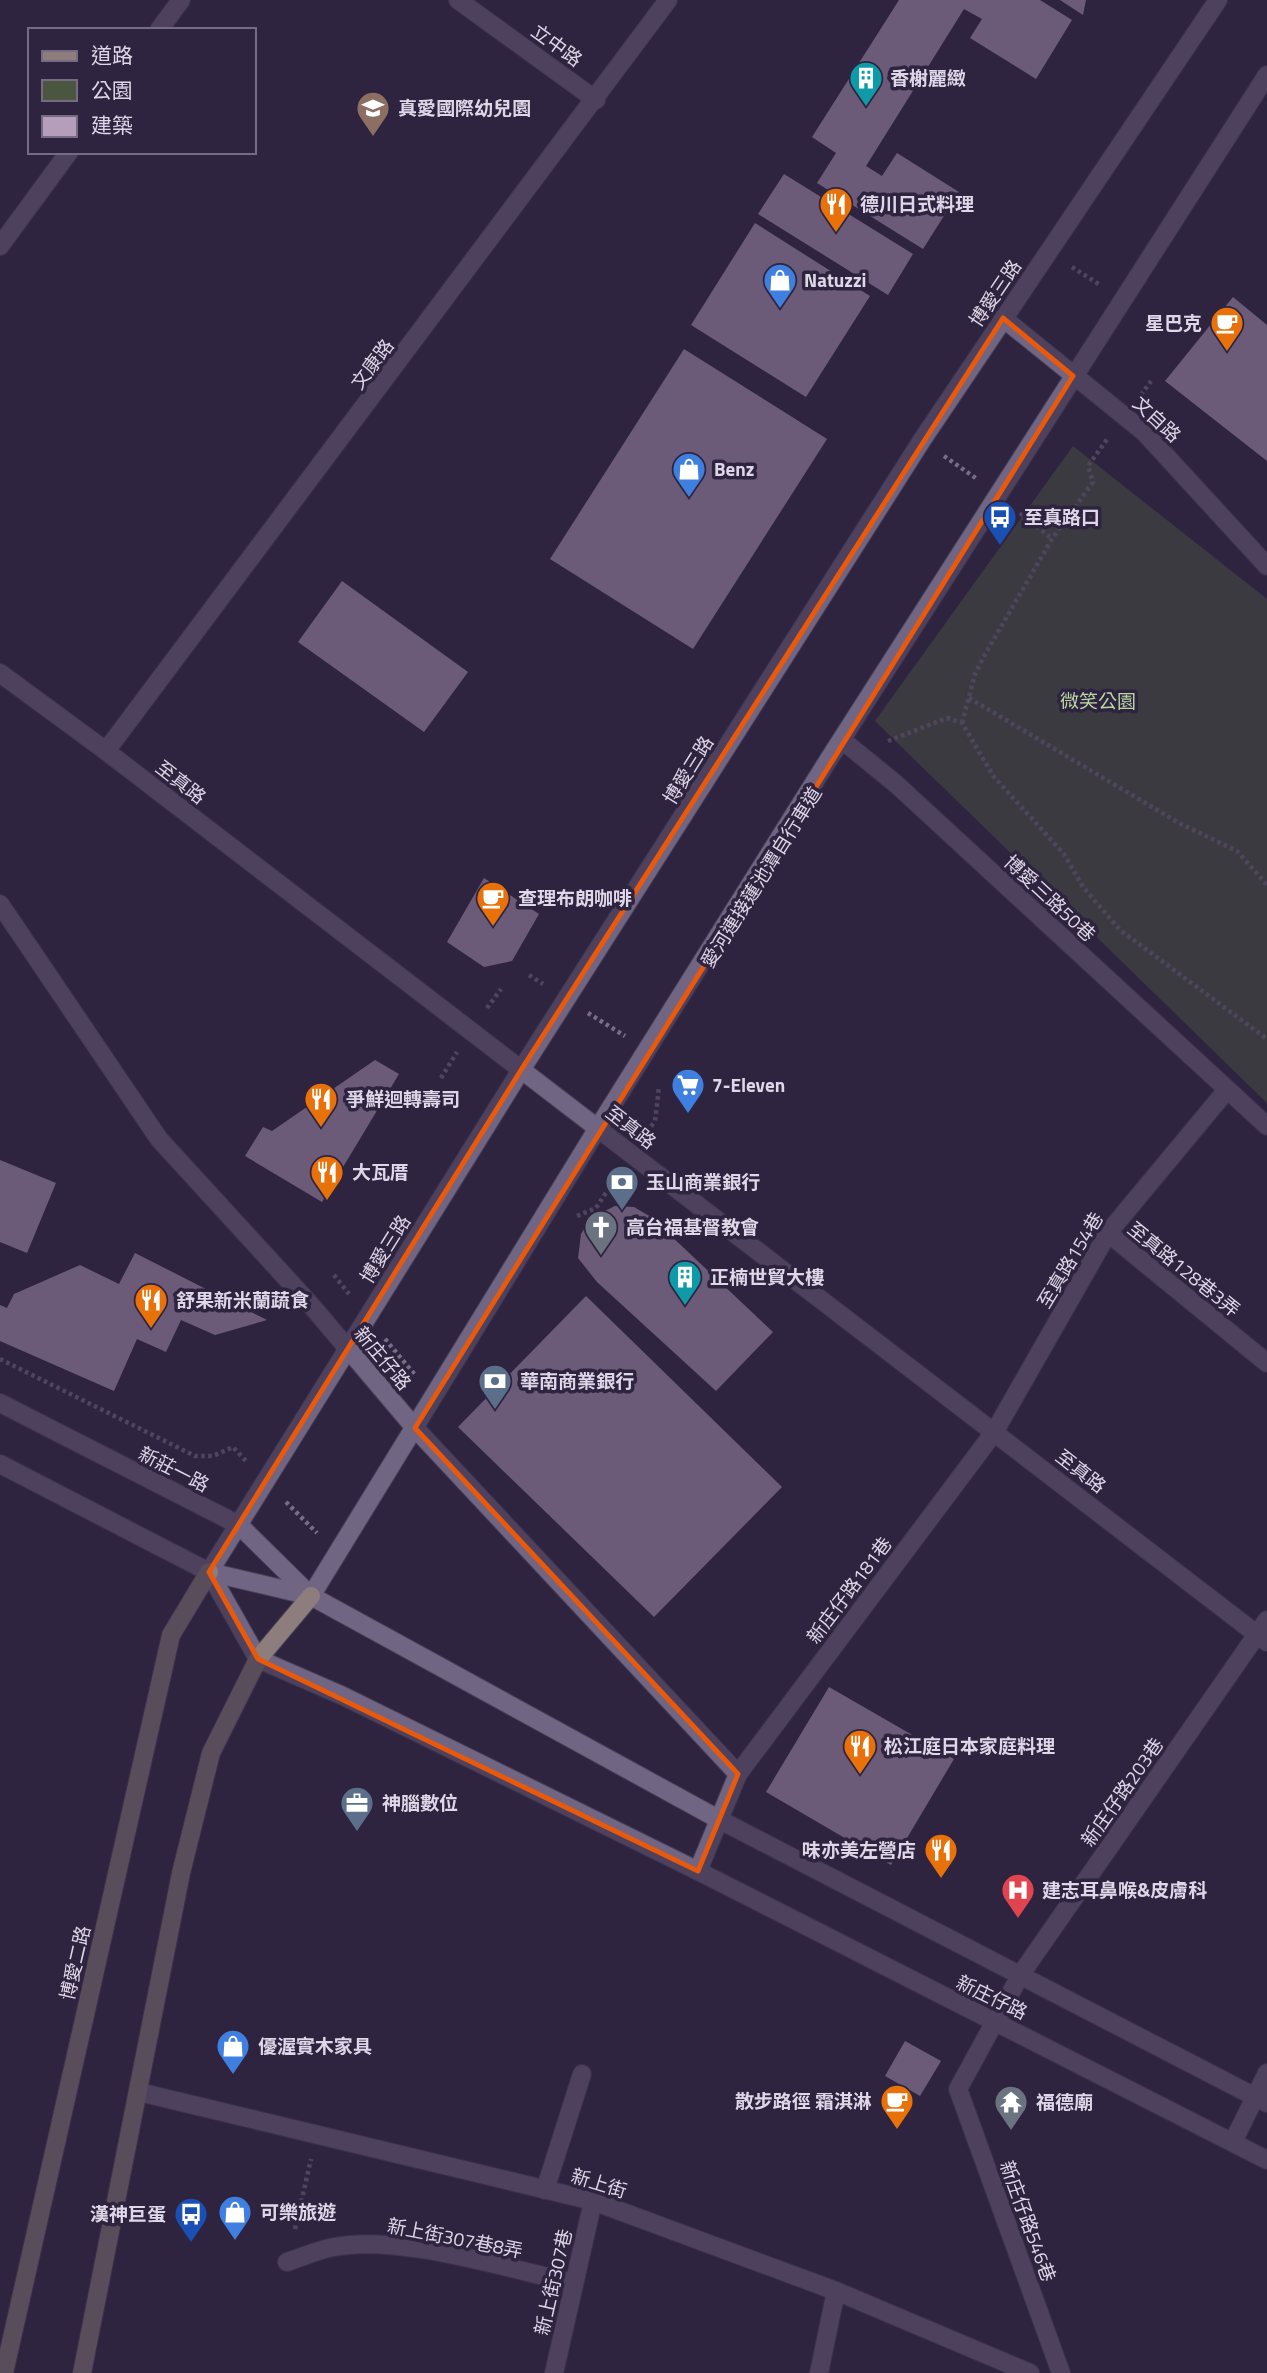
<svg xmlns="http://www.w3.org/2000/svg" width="1267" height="2373" font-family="'Titillium Web','Noto Sans TC',sans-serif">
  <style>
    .green { fill: #4a5640 }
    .building { fill: #b59ebc }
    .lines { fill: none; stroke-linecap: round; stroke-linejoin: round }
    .service-casing { stroke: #4a4158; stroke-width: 20 }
    .minor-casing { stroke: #4a4158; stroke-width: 20 }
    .tertiary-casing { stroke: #4a4158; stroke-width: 20 }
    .secondary-casing { stroke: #4a4158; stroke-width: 20 }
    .path { stroke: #776e85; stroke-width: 4.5; stroke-dasharray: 3.5 3.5; stroke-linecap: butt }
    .service { stroke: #716584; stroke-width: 18 }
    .minor { stroke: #716584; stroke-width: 18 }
    .tertiary { stroke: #716584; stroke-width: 18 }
    .secondary { stroke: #8d7d7d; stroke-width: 18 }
    .marked { fill: none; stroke: #e8590c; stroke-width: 5; stroke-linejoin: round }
    .labels { text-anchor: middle; stroke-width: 7; stroke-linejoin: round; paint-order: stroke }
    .street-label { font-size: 19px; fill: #ddd7e8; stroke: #2f243f }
    .poi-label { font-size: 19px; font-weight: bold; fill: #ddd7e8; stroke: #2f243f; text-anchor: start }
    .park-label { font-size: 19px; fill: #bbd8a1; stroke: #2f243f }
  </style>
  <rect width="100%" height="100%" fill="#2f243f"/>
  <polygon class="green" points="1073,446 1267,599 1267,1103 875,721"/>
  <g class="building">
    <polygon points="899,0 1040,0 1072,20 1036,79 970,38 982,19 964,9 866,166 882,176 897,153 959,192 923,249 817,183 836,153 812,137"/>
    <polygon points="1060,0 1086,0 1083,15"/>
    <polygon points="784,174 913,254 888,295 758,214"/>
    <polygon points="755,223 870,296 806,397 691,325"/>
    <polygon points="1233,297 1267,325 1267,461 1165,381"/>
    <polygon points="684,349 827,439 693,649 550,559"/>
    <polygon points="342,581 468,672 424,732 298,642"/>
    <polygon points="484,878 539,914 512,961 484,967 447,942"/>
    <polygon points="375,1060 399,1074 322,1202 245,1156 263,1127 272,1131"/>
    <polygon points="0,1160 56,1183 27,1253 0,1242"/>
    <polygon points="615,1206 634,1207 651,1217 773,1332 716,1391 597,1282 578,1258 581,1234 586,1226 595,1216"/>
    <polygon points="135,1253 267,1320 215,1335 181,1320 166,1352 137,1339 114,1391 0,1341 0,1305 7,1308 14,1294 80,1265 119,1284"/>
    <polygon points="586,1296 782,1487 654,1617 458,1427"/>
    <polygon points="829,1687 954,1759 891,1865 766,1792"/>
    <polygon points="905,2041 941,2061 920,2096 885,2076"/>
  </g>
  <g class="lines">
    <defs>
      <g id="service">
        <polyline points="159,30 181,0"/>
        <polyline points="0,246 69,152"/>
        <polyline points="842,740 896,784 1267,1126"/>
        <polyline points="1108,1233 1267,1363"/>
        <polyline points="738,1774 995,1431 1108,1233 1226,1091"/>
        <polyline points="1233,2142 1267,2073"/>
        <polyline points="545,2190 582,2074"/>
        <path d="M287,2262c15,-5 31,-12 47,-15 66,-13 173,22 240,36"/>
        <polyline points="819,2373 836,2291"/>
        <polyline points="1061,2373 958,2089 1021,1974 1267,1620"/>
      </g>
      <g id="minor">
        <polyline points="458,0 596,100"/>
        <polyline points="1003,318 1144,432 1267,566"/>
        <polyline points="0,673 106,751 1267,1642"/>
        <polyline points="106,751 668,0"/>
        <polyline points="0,904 159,1139 310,1304 415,1428 738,1774 698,1871"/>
        <polyline points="0,1403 239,1525 311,1596 598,1128 829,759 1267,75"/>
        <polyline points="209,1572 521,1070 922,440 1218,0"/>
        <polyline points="139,2092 593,2201 836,2291 1030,2373"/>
        <polyline points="554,2373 593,2201"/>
      </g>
      <g id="tertiary">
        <polyline points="0,1464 209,1572 311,1596 720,1820 1267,2103"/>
        <polyline points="209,1572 258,1659 343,1696 698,1871 1267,2160"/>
      </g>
      <g id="secondary">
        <polyline points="4,2373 171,1635 209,1572"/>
        <polyline points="82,2373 181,1873 211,1753 258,1659 311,1596"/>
      </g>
    </defs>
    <use href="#service" class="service-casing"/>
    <use href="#minor" class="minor-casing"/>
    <use href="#tertiary" class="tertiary-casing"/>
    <use href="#secondary" class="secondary-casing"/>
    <g class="path">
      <polyline points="1072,267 1100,285"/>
      <polyline points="1141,395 1151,381"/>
      <polyline points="944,456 977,479"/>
      <polyline points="1020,513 1052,539"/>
      <polyline points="969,698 1179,823 1237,851 1267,885"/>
      <polyline points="962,723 975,674 984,656 1052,539 1093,482 1088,466 1108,438"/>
      <polyline points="888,741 947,718 962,723 994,777 1064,854 1083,887 1120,930 1267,1039"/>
      <polyline points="529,975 543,984"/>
      <polyline points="487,1008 501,989"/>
      <polyline points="588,1013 625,1036"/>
      <polyline points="441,1078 457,1052"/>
      <polyline points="647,1132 655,1121 659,1087"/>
      <polyline points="577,1216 596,1208 616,1177"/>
      <polyline points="334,1275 349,1294"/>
      <polyline points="385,1339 415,1375"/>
      <polyline points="0,1359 195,1456 213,1456 233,1447 246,1461"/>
      <polyline points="286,1502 317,1533"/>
      <polyline points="295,2229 311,2159"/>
    </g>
    <use href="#service" class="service"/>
    <use href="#minor" class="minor"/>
    <use href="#tertiary" class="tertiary"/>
    <use href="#secondary" class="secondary"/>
  </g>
  <path d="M0 0H1267V2373H0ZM1003,318l70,58 -658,1052 323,346 -40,97 -440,-212 -49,-87 312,-502z" fill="#2f243f" fill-opacity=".55" fill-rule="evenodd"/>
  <path class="marked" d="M1003,318l70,58 -658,1052 323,346 -40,97 -440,-212 -49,-87 312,-502z"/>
  <defs>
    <symbol id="building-pin" viewBox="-11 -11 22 30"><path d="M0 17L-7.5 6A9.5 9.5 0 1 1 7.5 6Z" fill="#0f9aa8" stroke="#2f243f"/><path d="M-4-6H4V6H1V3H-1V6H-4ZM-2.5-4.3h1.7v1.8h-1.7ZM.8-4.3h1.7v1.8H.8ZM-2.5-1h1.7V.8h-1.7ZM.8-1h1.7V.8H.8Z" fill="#fff"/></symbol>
    <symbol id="school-pin" viewBox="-11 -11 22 30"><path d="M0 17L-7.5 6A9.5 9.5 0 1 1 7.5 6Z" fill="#8d6e63" stroke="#2f243f"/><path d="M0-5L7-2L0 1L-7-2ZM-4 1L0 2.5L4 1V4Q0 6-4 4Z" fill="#fff"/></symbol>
    <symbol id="restaurant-pin" viewBox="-11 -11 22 30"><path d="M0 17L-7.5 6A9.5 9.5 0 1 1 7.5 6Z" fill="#e8710a" stroke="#2f243f"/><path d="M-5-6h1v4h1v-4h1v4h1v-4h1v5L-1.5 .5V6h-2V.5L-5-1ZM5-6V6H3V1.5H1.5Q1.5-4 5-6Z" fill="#fff"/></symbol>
    <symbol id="shop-pin" viewBox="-11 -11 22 30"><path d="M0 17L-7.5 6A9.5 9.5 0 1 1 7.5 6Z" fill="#3f7fe0" stroke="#2f243f"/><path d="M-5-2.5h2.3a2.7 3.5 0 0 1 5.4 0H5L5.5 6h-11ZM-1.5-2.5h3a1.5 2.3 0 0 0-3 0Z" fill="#fff"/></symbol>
    <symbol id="cafe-pin" viewBox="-11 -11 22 30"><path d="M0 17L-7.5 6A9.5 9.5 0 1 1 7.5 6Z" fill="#e8710a" stroke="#2f243f"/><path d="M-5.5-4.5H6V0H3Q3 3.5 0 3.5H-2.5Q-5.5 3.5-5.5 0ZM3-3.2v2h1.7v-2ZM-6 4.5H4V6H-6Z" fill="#fff"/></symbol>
    <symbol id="bus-pin" viewBox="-11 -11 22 30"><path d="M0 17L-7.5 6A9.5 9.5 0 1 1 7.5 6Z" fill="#1a4fb4" stroke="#2f243f"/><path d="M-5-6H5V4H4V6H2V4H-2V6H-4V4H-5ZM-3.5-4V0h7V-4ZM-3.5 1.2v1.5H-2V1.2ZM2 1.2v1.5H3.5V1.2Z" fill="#fff"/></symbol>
    <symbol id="supermarket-pin" viewBox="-11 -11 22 30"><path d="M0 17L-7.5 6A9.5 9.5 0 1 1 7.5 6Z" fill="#3f7fe0" stroke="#2f243f"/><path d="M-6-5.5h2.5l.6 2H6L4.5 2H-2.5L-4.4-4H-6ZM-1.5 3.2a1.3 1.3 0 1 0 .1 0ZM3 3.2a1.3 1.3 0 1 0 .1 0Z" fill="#fff"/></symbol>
    <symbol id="bank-pin" viewBox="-11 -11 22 30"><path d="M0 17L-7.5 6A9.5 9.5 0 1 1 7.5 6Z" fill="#5c6f8a" stroke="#2f243f"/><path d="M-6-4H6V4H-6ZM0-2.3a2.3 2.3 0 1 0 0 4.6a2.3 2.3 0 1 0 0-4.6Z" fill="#fff"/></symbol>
    <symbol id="church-pin" viewBox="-11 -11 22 30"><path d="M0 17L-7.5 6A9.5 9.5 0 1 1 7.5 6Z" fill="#6b7280" stroke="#2f243f"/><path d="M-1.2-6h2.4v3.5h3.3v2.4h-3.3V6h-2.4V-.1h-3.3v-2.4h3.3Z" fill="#fff"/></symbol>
    <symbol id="office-pin" viewBox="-11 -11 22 30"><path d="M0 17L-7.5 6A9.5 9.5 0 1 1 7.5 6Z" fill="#5c6f8a" stroke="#2f243f"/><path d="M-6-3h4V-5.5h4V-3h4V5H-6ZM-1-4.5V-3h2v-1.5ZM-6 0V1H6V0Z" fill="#fff"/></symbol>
    <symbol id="hospital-pin" viewBox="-11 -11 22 30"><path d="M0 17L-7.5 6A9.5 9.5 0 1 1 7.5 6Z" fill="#e0444e" stroke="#2f243f"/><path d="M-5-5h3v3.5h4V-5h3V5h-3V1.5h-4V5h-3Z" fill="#fff"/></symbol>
    <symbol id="temple-pin" viewBox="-11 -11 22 30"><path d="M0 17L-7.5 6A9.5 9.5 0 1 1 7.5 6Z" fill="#6b7280" stroke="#2f243f"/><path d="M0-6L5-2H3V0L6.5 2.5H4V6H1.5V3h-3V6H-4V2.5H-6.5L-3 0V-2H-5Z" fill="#fff"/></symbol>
  </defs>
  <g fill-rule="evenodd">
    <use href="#building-pin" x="847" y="59" width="38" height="52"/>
    <use href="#school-pin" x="354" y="89" width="38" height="52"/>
    <use href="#restaurant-pin" x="817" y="185" width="38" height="52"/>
    <use href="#shop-pin" x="761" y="261" width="38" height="52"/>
    <use href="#cafe-pin" x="1208" y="304" width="38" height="52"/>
    <use href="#shop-pin" x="670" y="450" width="38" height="52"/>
    <use href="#bus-pin" x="981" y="498" width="38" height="52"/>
    <use href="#cafe-pin" x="474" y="879" width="38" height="52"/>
    <use href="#supermarket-pin" x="669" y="1066" width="38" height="52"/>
    <use href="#restaurant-pin" x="302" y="1080" width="38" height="52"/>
    <use href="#restaurant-pin" x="308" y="1153" width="38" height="52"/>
    <use href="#bank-pin" x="603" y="1163" width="38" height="52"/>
    <use href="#church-pin" x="582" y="1208" width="38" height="52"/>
    <use href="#building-pin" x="666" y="1258" width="38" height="52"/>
    <use href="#restaurant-pin" x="132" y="1281" width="38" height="52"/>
    <use href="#bank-pin" x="476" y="1362" width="38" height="52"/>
    <use href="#restaurant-pin" x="841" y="1727" width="38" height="52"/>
    <use href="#office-pin" x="338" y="1784" width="38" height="52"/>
    <use href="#restaurant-pin" x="922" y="1831" width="38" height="52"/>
    <use href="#hospital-pin" x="999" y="1871" width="38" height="52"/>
    <use href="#shop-pin" x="214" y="2027" width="38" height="52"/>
    <use href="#cafe-pin" x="878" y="2082" width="38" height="52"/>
    <use href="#temple-pin" x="992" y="2083" width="38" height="52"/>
    <use href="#shop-pin" x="216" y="2193" width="38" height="52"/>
    <use href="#bus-pin" x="172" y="2195" width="38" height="52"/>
  </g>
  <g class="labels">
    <g class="street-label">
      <text transform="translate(557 45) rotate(36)" y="7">立中路</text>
      <text transform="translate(995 293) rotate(-56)" y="7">博愛三路</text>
      <text transform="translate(372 364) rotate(-53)" y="7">文康路</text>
      <text transform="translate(1157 419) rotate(43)" y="7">文自路</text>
      <text transform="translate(688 770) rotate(-58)" y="7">博愛三路</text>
      <text transform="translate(181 782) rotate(38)" y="7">至真路</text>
      <text transform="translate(761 877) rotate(-58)" y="7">愛河連接蓮池潭自行車道</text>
      <text transform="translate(1050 898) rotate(43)" y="7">博愛三路50巷</text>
      <text transform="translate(631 1127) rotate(38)" y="7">至真路</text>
      <text transform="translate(385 1249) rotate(-58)" y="7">博愛三路</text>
      <text transform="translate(1070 1260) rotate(-59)" y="7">至真路154巷</text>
      <text transform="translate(1184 1269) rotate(39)" y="7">至真路128巷3弄</text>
      <text transform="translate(383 1358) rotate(50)" y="7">新庄仔路</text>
      <text transform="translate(174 1469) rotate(27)" y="7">新莊一路</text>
      <text transform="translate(1081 1471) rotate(38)" y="7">至真路</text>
      <text transform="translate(849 1590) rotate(-53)" y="7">新庄仔路181巷</text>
      <text transform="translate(1122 1792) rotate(-55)" y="7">新庄仔路203巷</text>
      <text transform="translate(75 1963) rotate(-77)" y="7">博愛二路</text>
      <text transform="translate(992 1997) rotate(26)" y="7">新庄仔路</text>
      <text transform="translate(599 2183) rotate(17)" y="7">新上街</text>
      <text transform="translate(1028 2221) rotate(70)" y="7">新庄仔路546巷</text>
      <text transform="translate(455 2238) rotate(11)" y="7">新上街307巷8弄</text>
      <text transform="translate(553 2282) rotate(-77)" y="7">新上街307巷</text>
    </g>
    <g class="poi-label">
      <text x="890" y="85">香榭麗緻</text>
      <text x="398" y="115">真愛國際幼兒園</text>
      <text x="860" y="211">德川日式料理</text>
      <text x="804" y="287">Natuzzi</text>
      <text x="1202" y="330" text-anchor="end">星巴克</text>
      <text x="714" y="476">Benz</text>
      <text x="1024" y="524">至真路口</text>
      <text x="518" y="905">查理布朗咖啡</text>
      <text x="712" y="1092">7-Eleven</text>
      <text x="346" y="1106">爭鮮迴轉壽司</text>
      <text x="352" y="1179">大瓦厝</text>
      <text x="646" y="1189">玉山商業銀行</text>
      <text x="626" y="1234">高台福基督教會</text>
      <text x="710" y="1284">正楠世貿大樓</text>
      <text x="176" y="1307">舒果新米蘭蔬食</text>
      <text x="520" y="1388">華南商業銀行</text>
      <text x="884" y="1753">松江庭日本家庭料理</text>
      <text x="382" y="1810">神腦數位</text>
      <text x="916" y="1857" text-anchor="end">味亦美左營店</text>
      <text x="1042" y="1897">建志耳鼻喉&amp;皮膚科</text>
      <text x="258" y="2053">優渥實木家具</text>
      <text x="872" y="2108" text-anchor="end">散步路徑 霜淇淋</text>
      <text x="1036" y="2109">福德廟</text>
      <text x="260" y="2219">可樂旅遊</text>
      <text x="166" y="2221" text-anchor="end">漢神巨蛋</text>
    </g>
    <g class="park-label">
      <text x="1098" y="708">微笑公園</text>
    </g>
  </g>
  <rect x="28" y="28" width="228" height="126" fill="#2f243f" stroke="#756c83" stroke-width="2"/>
  <rect x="42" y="51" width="35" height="10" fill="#8d7d7d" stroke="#756c83" stroke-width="2"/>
  <text x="91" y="63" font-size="21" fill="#ddd7e8">道路</text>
  <rect x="42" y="80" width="35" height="21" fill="#4a5640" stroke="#756c83" stroke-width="2"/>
  <text x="91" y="98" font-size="21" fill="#ddd7e8">公園</text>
  <rect x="42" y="116" width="35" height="21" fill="#b59ebc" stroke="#756c83" stroke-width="2"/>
  <text x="91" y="133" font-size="21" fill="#ddd7e8">建築</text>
</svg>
